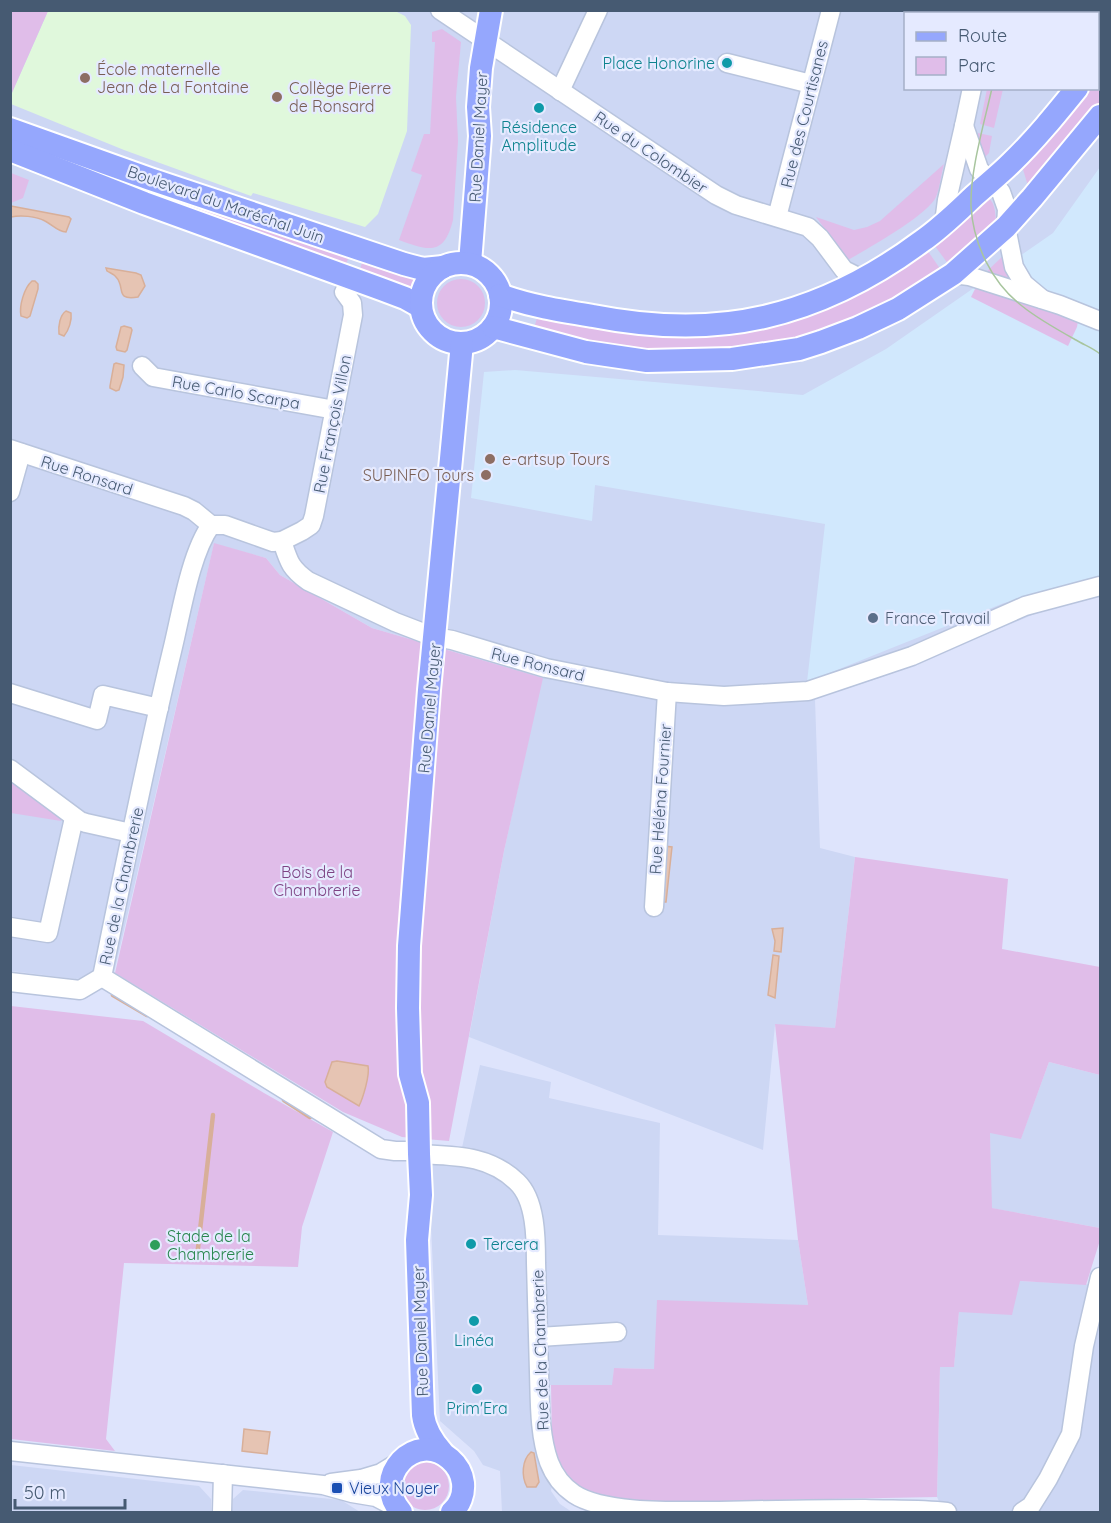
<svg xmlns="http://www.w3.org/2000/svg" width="1111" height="1523" font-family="Quicksand,sans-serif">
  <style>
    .residential { fill: #cdd7f4; fill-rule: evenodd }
    .commercial { fill: #d1e8fd }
    .education { fill: #e0f8dc }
    .green { fill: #e0bde9 }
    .water { fill: #e6c4b3; stroke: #d8af99; stroke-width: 1.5 }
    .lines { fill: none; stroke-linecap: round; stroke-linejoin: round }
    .stream { stroke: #d8af99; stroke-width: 4.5 }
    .minor-casing { stroke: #b8c4dd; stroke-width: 21 }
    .major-casing { stroke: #fff; stroke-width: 26 }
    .minor { stroke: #fff; stroke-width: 18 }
    .major { stroke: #95a7fd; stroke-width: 22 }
    .tram { stroke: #a8c59e; stroke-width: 1.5 }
    .culture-dot { fill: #0f9aa8; stroke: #e5eaff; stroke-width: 2 }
    .education-dot { fill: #8d6e63; stroke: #e5eaff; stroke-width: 2 }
    .service-dot { fill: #5c6f8a; stroke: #e5eaff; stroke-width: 2 }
    .leisure-dot { fill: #2e9e5b; stroke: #e5eaff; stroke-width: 2 }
    .transit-dot { fill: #1a4fb4; stroke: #e5eaff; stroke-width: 2 }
    .labels { text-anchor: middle; stroke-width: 4.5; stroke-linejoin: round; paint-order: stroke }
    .culture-label { font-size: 16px; fill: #0d838f; stroke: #e5eaff }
    .education-label { font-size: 16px; fill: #785e54; stroke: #e5eaff; text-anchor: start }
    .street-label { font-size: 16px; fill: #465a72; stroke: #e5eaff }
    .service-label { font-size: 16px; fill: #4e5e75; stroke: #e5eaff; text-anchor: start }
    .park-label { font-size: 16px; fill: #7e4384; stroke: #e5eaff }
    .leisure-label { font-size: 16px; fill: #27864d; stroke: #e5eaff; text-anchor: start }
    .transit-label { font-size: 16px; fill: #164399; stroke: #e5eaff; text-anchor: start }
  </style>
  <rect width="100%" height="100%" fill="#dee4fc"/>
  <g class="residential">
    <path d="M11,11h1089v585l-56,14 -153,64 -76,25 5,149 35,9 -20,171 -60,-3 -12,125 -294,-113 35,-186 38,-173 -170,-50 -92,-53 -14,-17 -52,-14 -100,429 -38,6 -65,-8zM906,14h192v74h-192z"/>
    <polygon points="1049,1062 1100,1075 1100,1228 991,1208 990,1132 1021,1138"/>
    <polygon points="480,1065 551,1082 549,1098 660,1123 658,1235 798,1240 808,1305 655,1369 614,1368 613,1385 540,1385 554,1473 551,1491 560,1504 572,1512 502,1512 500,1471 483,1465 474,1451 440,1421 429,1183 430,1154 460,1157"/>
    <polygon points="1019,1281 1100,1285 1100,1512 852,1512 944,1512 937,1497 940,1367 954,1366 959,1312"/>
    <polygon points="11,1465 199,1486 211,1499 211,1512 11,1512"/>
    <polygon points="243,1490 341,1500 360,1512 232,1512 233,1499"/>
  </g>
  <polygon class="commercial" points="1100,167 1100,580 1004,603 807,682 825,524 595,485 592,521 471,498 484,372 515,370 803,395 886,349 1053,233"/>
  <polygon class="education" points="393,10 405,16 411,25 407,131 378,214 365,227 253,193 251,196 124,150 11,104 11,95 48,11"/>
  <g class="green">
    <polygon points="11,10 48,11 11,95 10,11"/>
    <path d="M442,29l19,13 -5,55 2,44 -5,79c-9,36 -24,31 -54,20l23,-65 -11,-4 13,-37h6l5,-92h-3v-10z"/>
    <polygon points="1100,71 1100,102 1029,189 1021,163 1086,89 1098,88 1098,75"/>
    <polygon points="987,89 1003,89 994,128 980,124"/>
    <polygon points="978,133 992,136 989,153 984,158 977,139"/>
    <polygon points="11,146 126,180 349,256 345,267"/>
    <path d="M944,164c-3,11 -4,23 -8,33 -8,18 -69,52 -88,63l-32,-43 38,13 13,-3 13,-6z"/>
    <polygon points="11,173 29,180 23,198 11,203"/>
    <path d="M986,197c9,3 9,15 10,23l-47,45 -17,-23z"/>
    <polygon points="925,247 941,270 913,293 818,334 720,352 621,350 534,328 538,315 741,329"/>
    <polygon points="1004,255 1022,288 984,274"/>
    <polygon points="363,260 422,277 417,285 415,294 359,272"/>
    <circle cx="461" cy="303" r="24"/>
    <polygon points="977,285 1038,305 1078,321 1077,327 1068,346 971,297"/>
    <polygon points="214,543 266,558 280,575 372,628 543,678 504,851 449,1141 402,1137 343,1112 115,973"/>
    <polygon points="11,781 60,817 61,821 11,813"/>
    <polygon points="855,857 1008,879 1002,949 1100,967 1100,1075 1049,1062 1021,1139 990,1133 992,1208 1100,1228 1100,1240 1086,1285 1020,1281 1012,1315 959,1312 954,1367 940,1367 937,1497 670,1502 621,1499 601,1496 579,1489 560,1472 552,1441 551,1385 612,1385 614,1368 654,1369 657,1300 808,1305 798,1240 775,1024 835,1028"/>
    <polygon points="11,1006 143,1021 264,1093 333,1132 302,1227 298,1267 124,1263 106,1439 115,1451 11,1439"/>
    <circle cx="425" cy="1486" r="24"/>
  </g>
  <g class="water">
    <path d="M11,206l58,11 2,2 -5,13c-9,-1 -13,-7 -21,-11 -9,-5 -25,-6 -34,-4z"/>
    <path d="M106,268l30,5 5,2 4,11 -7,11c-24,4 -12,-10 -22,-20 -2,-3 -6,-4 -9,-6z"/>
    <path d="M32,281h3l3,3v5l-8,27 -3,2 -6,-2c-2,-10 3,-28 11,-35z"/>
    <path d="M66,311l5,2c1,7 -2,17 -7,23l-5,-2c-1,-8 1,-19 7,-23z"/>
    <polygon points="124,326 131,328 132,330 127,350 125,352 117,350 116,347 121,327"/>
    <polygon points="116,363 124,365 123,377 119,390 116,391 110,388 110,386 114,364"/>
    <polygon points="664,846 672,847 666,902 661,902"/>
    <polygon points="783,928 781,952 774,951 775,941 772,929"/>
    <polygon points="773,955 779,956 775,998 768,995"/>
    <path d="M337,1061l31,5c2,9 -5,32 -9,40l-32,-19 -2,-5 7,-20z"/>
    <polygon points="244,1429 270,1432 267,1454 242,1451"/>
    <path d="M531,1452l3,1 5,29 -3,5h-9c-6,-11 -5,-27 4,-35z"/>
  </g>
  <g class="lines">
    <g class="stream">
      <polyline points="113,995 147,1015"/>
      <polyline points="284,1100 310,1117"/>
      <polyline points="197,1257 213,1115"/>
    </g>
    <defs>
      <g id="minor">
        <polyline points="440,10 716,195 736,205 808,227 820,238 844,270 862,279"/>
        <polyline points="988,14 988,10"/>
        <polyline points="727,63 811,84"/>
        <polyline points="560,91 598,10"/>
        <polyline points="964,126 979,169 990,182 1001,192 1007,209 1006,227 1014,267 1024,284 1042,299"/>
        <polyline points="777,217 831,10"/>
        <polyline points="944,223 947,200 964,126 972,88"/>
        <polyline points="953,274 969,276 1060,305 1100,321"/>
        <polyline points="142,366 153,377 335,410"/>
        <polyline points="10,449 184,506 194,511 211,525 225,525 273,542 282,541 302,531 311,525 314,516 353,315 352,303 344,292"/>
        <polyline points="10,492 21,453"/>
        <path d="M211,525c-21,29 -30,90 -39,126 -26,108 -48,217 -70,326l279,172 14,2h12"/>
        <path d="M282,541c7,21 8,27 26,40l87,41 39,15 18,3 94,28 121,24 57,4 84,-5 104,-35 113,-50 75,-20"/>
        <polyline points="10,693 97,720 103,695 159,708"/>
        <polyline points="10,769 80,821 86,823 131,833"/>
        <polyline points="654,907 667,692"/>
        <polyline points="10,927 48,933 74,818"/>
        <polyline points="10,982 80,990 102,977"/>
        <path d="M419,1154c37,2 70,1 98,28 19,18 19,57 19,81 1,37 2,73 3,109 1,29 0,62 10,90 5,13 13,24 25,32 30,20 105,17 142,17 50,-1 99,-2 149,-2 27,1 55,0 82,3"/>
        <polyline points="539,1337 617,1332"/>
        <polyline points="10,1451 323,1485 352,1493 376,1497 397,1508"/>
        <polyline points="331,1483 361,1479 381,1473 399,1462"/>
        <polyline points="222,1512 223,1474"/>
        <polyline points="1022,1512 1031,1506 1048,1479 1071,1434 1084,1346 1100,1277"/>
      </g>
      <g id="major">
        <polyline points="1098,64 1100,60"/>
        <polyline points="10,129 150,179 404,264 423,269 443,267"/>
        <polyline points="10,150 144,203 381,289 405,298 421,307"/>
        <polyline points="470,263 480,136 478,107 481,68 491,10"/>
        <circle cx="461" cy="303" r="40"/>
        <path d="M500,295c30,11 62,16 93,21 56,11 115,14 171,1 57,-13 111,-41 158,-76 19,-13 35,-29 52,-45 12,-11 25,-21 37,-33 24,-23 45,-49 66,-75"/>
        <polyline points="493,327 586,352 647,361 732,359 799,349 821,342 858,328 898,309 953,274 1006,227 1032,198 1100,116"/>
        <path d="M442,1452c-9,-10 -17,-22 -19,-37l-6,-175 4,-45 -2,-41 -1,-51 -8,-29 -2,-66 1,-62 20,-256 33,-347"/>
        <path d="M401,1512c-31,-35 15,-83 49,-53 7,6 12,15 13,24 1,11 -3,22 -11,29"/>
      </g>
    </defs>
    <use href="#minor" class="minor-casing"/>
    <use href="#major" class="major-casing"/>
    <use href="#minor" class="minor"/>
    <use href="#major" class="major"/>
    <g class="tram">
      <polyline points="1014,14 1015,10"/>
      <path d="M992,88c-8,36 -22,83 -21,118 2,38 21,77 51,100 16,13 36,24 54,34 8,5 17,8 24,14"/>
    </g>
  </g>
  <g class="culture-dot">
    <circle cx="727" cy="63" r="6"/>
    <circle cx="539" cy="108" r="6"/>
    <circle cx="471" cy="1244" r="6"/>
    <circle cx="474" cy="1321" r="6"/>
    <circle cx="477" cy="1389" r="6"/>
  </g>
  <g class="education-dot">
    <circle cx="85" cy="78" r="6"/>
    <circle cx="277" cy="97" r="6"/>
    <circle cx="490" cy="459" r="6"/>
    <circle cx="486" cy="475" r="6"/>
  </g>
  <circle class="service-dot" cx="873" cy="618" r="6"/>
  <circle class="leisure-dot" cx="155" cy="1245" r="6"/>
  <rect class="transit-dot" x="331" y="1482" width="12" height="12" rx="3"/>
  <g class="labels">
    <g class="culture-label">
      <text x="715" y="69" text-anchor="end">Place Honorine</text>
      <text x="539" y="133">Résidence<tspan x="539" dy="18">Amplitude</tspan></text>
      <text x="483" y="1250" text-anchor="start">Tercera</text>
      <text x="474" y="1346">Linéa</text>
      <text x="477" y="1414">Prim'Era</text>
    </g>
    <g class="education-label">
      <text x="97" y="75">École maternelle<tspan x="97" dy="18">Jean de La Fontaine</tspan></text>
      <text x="289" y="94">Collège Pierre<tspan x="289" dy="18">de Ronsard</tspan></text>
      <text x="502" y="465">e-artsup Tours</text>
      <text x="474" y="481" text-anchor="end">SUPINFO Tours</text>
    </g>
    <g class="street-label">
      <text transform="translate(804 114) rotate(-76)" y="6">Rue des Courtisanes</text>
      <text transform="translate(478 137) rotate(-87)" y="6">Rue Daniel Mayer</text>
      <text transform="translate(651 152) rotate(34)" y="6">Rue du Colombier</text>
      <text transform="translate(226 204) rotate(19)" y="6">Boulevard du Maréchal Juin</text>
      <text transform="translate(236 392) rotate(10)" y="6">Rue Carlo Scarpa</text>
      <text transform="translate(332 424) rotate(-79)" y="6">Rue François Villon</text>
      <text transform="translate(87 475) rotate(18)" y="6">Rue Ronsard</text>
      <text transform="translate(538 664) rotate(14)" y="6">Rue Ronsard</text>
      <text transform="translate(429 708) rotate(-85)" y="6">Rue Daniel Mayer</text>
      <text transform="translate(660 799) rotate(-86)" y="6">Rue Héléna Fournier</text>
      <text transform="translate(121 886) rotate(-78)" y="6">Rue de la Chambrerie</text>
      <text transform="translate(420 1331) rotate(-92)" y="6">Rue Daniel Mayer</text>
      <text transform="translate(540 1350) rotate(-92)" y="6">Rue de la Chambrerie</text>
    </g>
    <g class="service-label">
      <text x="885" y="624">France Travail</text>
    </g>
    <g class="park-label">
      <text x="317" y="878">Bois de la<tspan x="317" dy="18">Chambrerie</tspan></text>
    </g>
    <g class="leisure-label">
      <text x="167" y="1242">Stade de la<tspan x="167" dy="18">Chambrerie</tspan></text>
    </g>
    <g class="transit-label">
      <text x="349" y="1494">Vieux Noyer</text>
    </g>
  </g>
  <rect width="1111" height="1523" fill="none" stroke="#465a72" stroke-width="24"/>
  <rect x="904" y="12" width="195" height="78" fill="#e5eaff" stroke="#a5b0c7" stroke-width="1.5"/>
  <rect x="916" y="32" width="30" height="9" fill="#95a7fd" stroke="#a5b0c7" stroke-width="1.5"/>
  <text x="958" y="42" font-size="18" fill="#465a72">Route</text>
  <rect x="916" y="57" width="30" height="18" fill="#e0bde9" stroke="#a5b0c7" stroke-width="1.5"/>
  <text x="958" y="72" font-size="18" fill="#465a72">Parc</text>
  <path d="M15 1499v9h110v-9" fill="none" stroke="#465a72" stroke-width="3"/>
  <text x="24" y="1499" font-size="18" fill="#465a72" stroke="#e5eaff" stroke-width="4.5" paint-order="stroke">50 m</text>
</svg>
